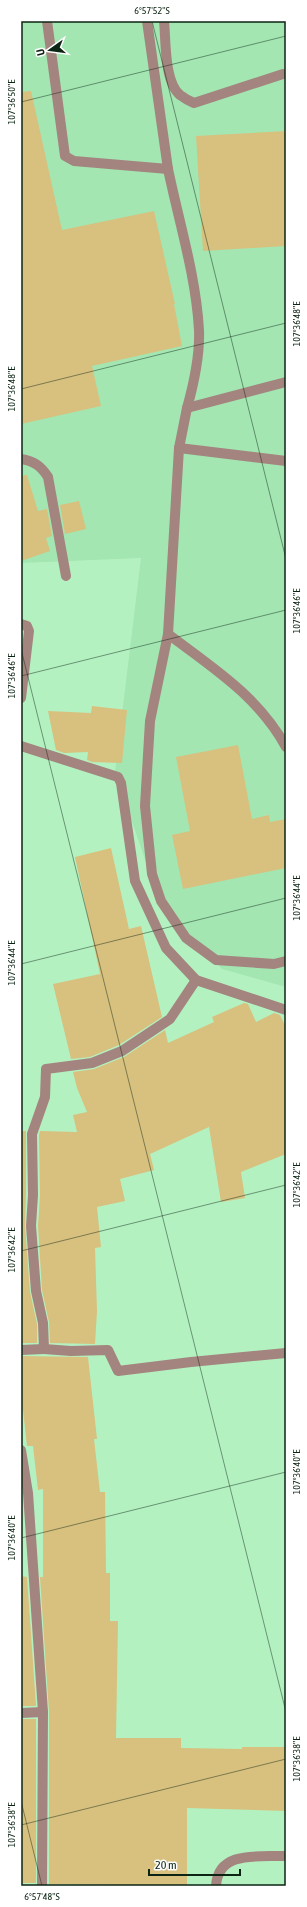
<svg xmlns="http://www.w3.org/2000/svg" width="307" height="1907" font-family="'Asap Condensed',sans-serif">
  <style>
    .built { fill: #a3e6b2 }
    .building { fill: #d8c07e }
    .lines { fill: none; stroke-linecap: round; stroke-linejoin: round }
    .service { stroke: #a4847e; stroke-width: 10 }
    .minor { stroke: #a4847e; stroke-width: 10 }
    .ticks { fill: none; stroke: #0c2413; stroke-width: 1; stroke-opacity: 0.45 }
    .neatline { fill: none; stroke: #0c2413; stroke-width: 1.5 }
    .ticks-label { font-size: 10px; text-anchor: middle; fill: #0c2413 }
  </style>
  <rect width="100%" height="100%" fill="#b4f1c1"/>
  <polygon class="built" points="21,21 286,21 286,987 222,969 160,903 115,772 141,558 21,563"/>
  <g class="building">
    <polygon points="31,91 62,230 154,211 175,304 174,304 182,346 92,366 101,406 21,424 21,92"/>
    <polygon points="286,131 286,246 203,251 196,136"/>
    <polygon points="27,475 38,511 47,509 52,536 46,538 50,551 21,561 21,476"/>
    <polygon points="79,501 86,529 65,534 60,505"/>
    <polygon points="92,706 127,710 122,763 92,762 87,760 88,752 64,753 56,750 48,711 91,713"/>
    <polygon points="238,745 252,819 269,815 270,822 286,819 286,868 183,889 172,835 190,831 176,757"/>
    <polygon points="111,848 129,929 141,926 162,1017 119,1045 90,1057 71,1059 53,984 100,974 75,857"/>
    <polygon points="244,1003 248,1004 256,1022 274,1013 280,1015 286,1027 286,1154 241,1172 245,1198 221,1202 209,1127 150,1154 154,1170 120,1179 125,1201 97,1207 101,1247 95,1248 97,1311 95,1344 50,1343 49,1322 42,1290 38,1226 40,1195 39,1135 40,1131 77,1132 73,1115 87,1112 77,1088 73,1072 94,1069 124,1057 165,1030 168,1043 214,1022 212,1017"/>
    <polygon points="21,1131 26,1131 26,1195 25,1226 30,1292 37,1324 37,1343 21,1343"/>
    <polygon points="21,1356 88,1357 97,1439 94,1439 100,1492 105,1492 106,1573 110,1573 110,1621 118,1621 116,1738 181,1738 181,1748 242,1749 242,1747 286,1747 286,1811 187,1808 187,1886 49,1884 49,1712 40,1577 43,1577 43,1489 38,1490 33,1446 27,1446 23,1410 21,1410"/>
    <polygon points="21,1576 27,1577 36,1706 21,1706"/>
    <rect x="21" y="1719" width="15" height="164"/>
  </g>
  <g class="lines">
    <g class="service">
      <polyline points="47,21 65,156 74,161 168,169 147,21"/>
      <path d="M164,21c2,19 0,61 16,74 4,3 9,6 14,8l89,-29"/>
      <path d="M168,169c11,53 28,107 31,161 1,26 -5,53 -12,78l99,-26"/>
      <polyline points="187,408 179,448 168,634 150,721 145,806 152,874 161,901 186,938 216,960 274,964 286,961"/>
      <polyline points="179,448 286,461"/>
      <path d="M21,459c13,2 20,7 27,18l18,99"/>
      <path d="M168,634c45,34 90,62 118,113"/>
    </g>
    <g class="minor">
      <polyline points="21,624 27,626 29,631 21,698"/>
      <polyline points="21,746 118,777 121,783 135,881 166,948 196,980 286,1010"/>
      <polyline points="44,1349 71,1351 108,1350 118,1371 191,1362 286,1353"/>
      <polyline points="21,1350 44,1349 43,1323 36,1291 31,1226 33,1195 32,1134 45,1097 46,1069 92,1063 122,1051 170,1019 196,980"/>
      <polyline points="21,1450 28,1493 43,1712 42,1886"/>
      <polyline points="21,1713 43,1712"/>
      <path d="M216,1886c2,-36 43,-29 70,-30"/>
    </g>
  </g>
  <path class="ticks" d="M152,21l134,538M21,102l265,-66M21,389l265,-66M21,649l265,1063M21,676l265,-66M21,964l265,-66M21,1251l265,-66M21,1538l265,-66M21,1801l21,85M21,1825l265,-66"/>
  <rect width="307" height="1907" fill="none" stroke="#ffffff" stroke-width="44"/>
  <g transform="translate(50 50) rotate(256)" stroke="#ffffff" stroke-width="3" paint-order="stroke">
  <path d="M0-3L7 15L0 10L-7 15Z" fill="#0c2413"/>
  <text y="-6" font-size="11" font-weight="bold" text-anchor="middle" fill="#0c2413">U</text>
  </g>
  <path d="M149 1869v6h91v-6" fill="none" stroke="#0c2413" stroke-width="2"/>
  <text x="155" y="1869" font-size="12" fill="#0c2413" stroke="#ffffff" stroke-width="3" paint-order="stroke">20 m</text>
  <rect x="22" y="22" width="263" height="1863" class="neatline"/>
  <g class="ticks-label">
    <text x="152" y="14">6°57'52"S</text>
    <text transform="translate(11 102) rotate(-90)" y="4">107°36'50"E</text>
    <text transform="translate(296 324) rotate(-90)" y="4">107°36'48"E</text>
    <text transform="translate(11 389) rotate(-90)" y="4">107°36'48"E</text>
    <text transform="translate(296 611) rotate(-90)" y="4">107°36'46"E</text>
    <text transform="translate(11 676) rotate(-90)" y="4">107°36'46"E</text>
    <text transform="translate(296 898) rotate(-90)" y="4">107°36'44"E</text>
    <text transform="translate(11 963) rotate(-90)" y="4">107°36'44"E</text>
    <text transform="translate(296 1185) rotate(-90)" y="4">107°36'42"E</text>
    <text transform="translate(11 1250) rotate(-90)" y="4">107°36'42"E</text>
    <text transform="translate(296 1472) rotate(-90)" y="4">107°36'40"E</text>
    <text transform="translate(11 1538) rotate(-90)" y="4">107°36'40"E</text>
    <text transform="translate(296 1759) rotate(-90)" y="4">107°36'38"E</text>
    <text transform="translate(11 1825) rotate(-90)" y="4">107°36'38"E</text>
    <text x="42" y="1900">6°57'48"S</text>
  </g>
</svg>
